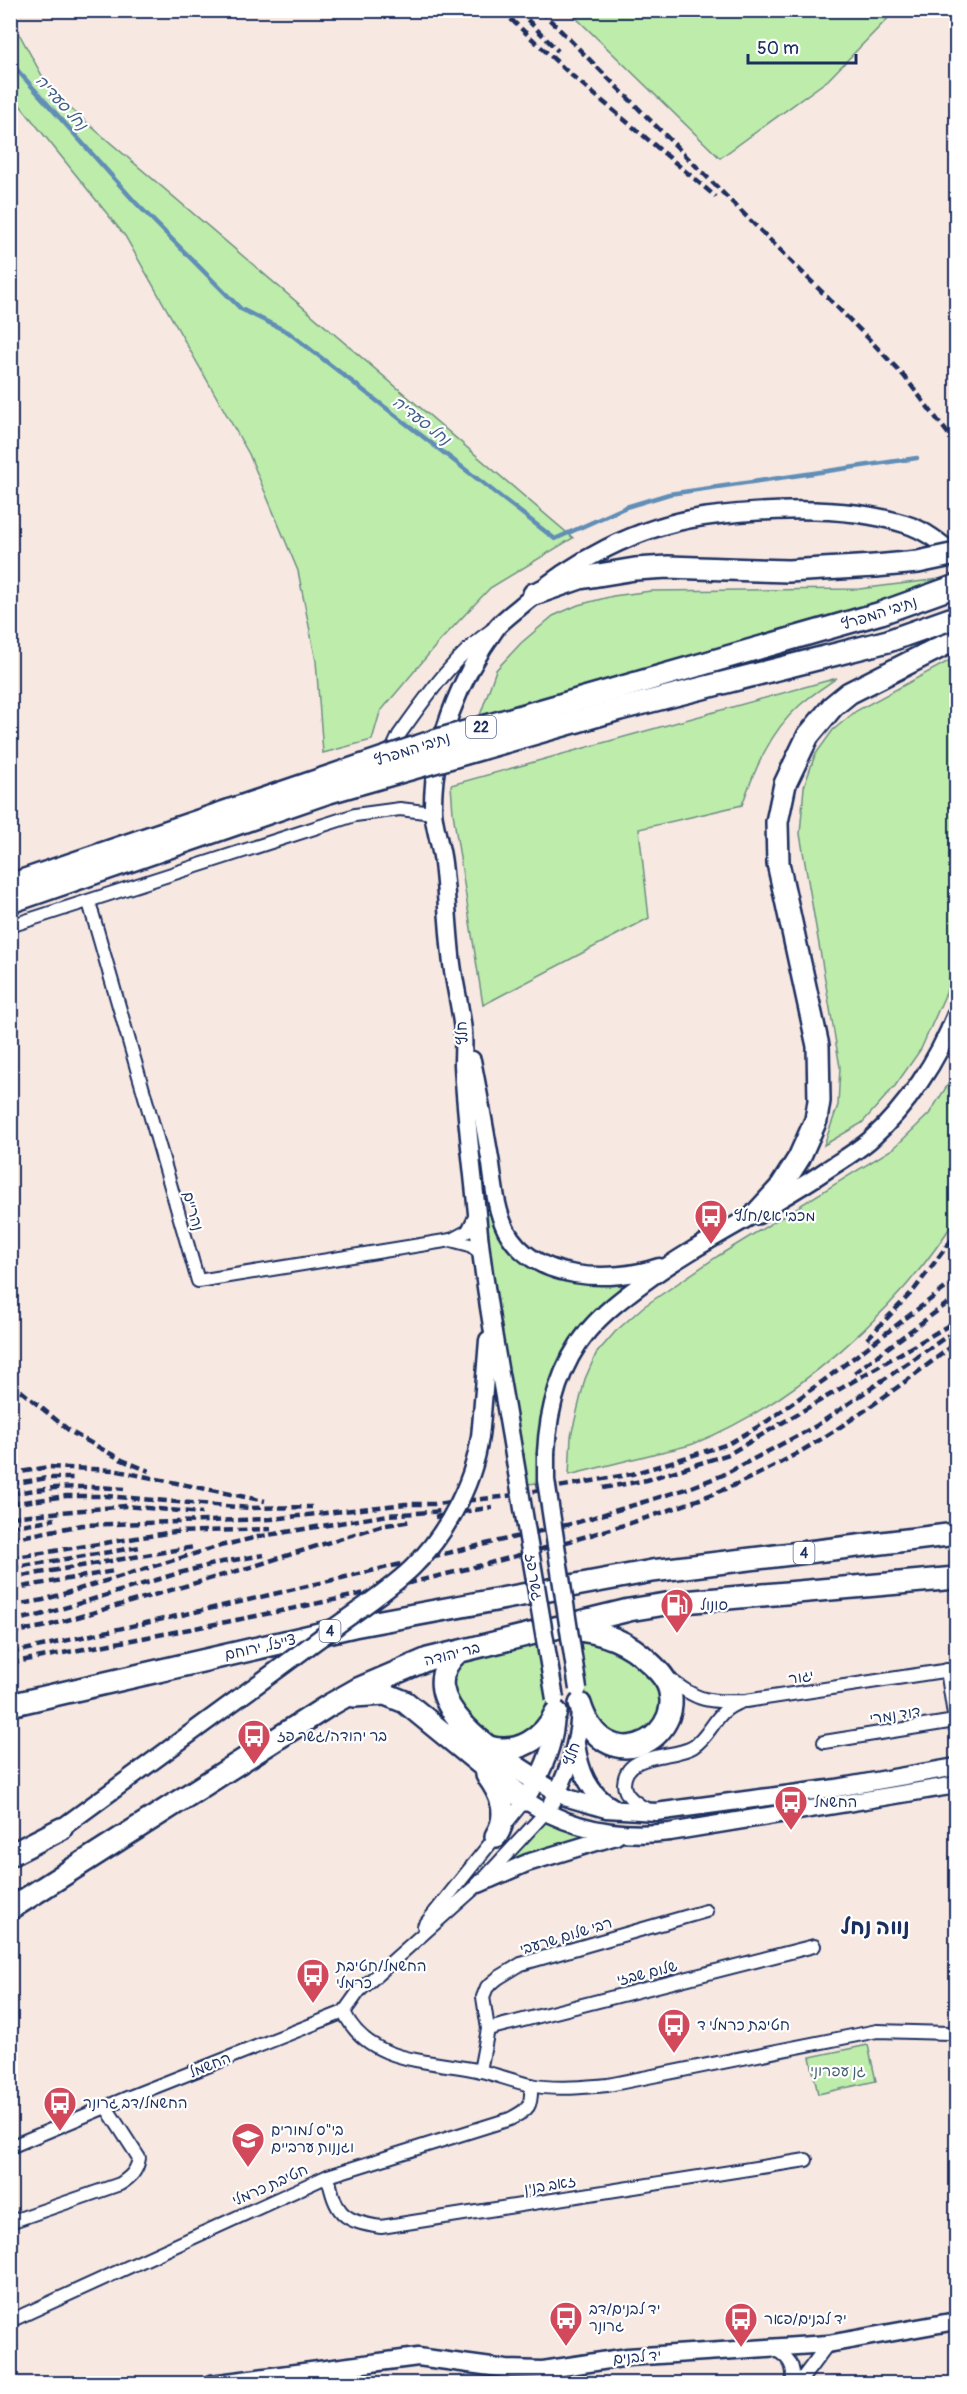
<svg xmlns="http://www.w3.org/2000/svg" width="967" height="2394" font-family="Pangolin,'Playpen Sans Hebrew',sans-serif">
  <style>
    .green { fill: #beecaa; stroke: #6c8e84; stroke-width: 1.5 }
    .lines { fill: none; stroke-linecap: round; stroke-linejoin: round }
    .stream { stroke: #618eb6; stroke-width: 4.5 }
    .street-casing { stroke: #1b2f5e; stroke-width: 16 }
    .secondary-casing { stroke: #1b2f5e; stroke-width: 21 }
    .highway-casing { stroke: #1b2f5e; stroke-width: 26 }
    .street { stroke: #fff; stroke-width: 12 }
    .secondary { stroke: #fff; stroke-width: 16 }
    .highway { stroke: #fff; stroke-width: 21 }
    .rail { stroke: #1b2f5e; stroke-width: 4.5; stroke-dasharray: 9 4.5; stroke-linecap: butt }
    .secondary-bridge-casing { stroke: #1b2f5e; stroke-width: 21; stroke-linecap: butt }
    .highway-bridge-casing { stroke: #1b2f5e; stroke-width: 26; stroke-linecap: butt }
    .secondary-bridge { stroke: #fff; stroke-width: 16 }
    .highway-bridge { stroke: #fff; stroke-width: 21 }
    .labels { text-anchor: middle; stroke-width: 4.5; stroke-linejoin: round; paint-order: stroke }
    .shield { fill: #fff; stroke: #5f6d8e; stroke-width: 1.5 }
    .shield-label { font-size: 14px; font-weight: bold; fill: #1b2f5e }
    .street-label { font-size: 15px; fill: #1b2f5e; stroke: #fff }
    .poi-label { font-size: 15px; fill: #1b2f5e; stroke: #fff; text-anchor: start }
    .park-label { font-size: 15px; fill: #445e71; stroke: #fff }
    .water-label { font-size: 16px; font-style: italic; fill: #3e5f8a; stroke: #fff }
    .district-label { font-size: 21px; font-weight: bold; fill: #1b2f5e; stroke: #fff }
  </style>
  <rect width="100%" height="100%" fill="#f8e8e2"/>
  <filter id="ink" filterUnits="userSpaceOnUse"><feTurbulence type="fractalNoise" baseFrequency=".0167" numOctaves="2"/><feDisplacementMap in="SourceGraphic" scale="12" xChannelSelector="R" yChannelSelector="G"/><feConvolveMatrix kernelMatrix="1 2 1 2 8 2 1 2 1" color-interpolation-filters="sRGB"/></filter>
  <g filter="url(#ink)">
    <g class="green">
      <polygon points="569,11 895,11 828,80 720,158"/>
      <polygon points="10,17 51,92 573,538 490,588 439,642 380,712 372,740 323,753 316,661 298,571 249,454 125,236 11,94"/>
      <polygon points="956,577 851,612 478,721 496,670 521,643 553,616 578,605 613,596 651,591 859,589"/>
      <polygon points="956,657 956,957 946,993 921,1049 895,1086 862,1123 824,1145 838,1105 840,1067 800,834 804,787 815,755 833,730 856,711"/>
      <path d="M837,678c-13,9 -26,17 -38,28 -29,26 -44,63 -57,99l-103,24 10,89 -166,87 -30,-192 -2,-28z"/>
      <path d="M956,1072v146c-56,91 -162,186 -263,226 -12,4 -27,7 -40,10 -28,7 -56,14 -84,21l2,-39 14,-57 11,-25 19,-22 28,-25 75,-51 176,-108 35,-34z"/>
      <polygon points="486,1175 520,1255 633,1279 633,1284 574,1341 539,1483 526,1484 499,1327 478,1176"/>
      <path d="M598,1642c32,5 79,39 60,77 -4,8 -19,15 -26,21l-28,-8 -17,-29 -7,-60z"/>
      <polygon points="540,1644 550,1703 548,1713 526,1737 495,1741 460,1713 448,1681 459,1659"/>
      <polygon points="546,1819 597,1834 495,1871"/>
      <polygon points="868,2045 876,2081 818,2094 810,2057"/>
    </g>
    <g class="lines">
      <polyline class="stream" points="10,62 135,202 241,309 288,332 555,539 626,507 669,494 917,458"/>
      <defs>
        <g id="street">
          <path d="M386,753l7,-5 6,-13c27,-38 55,-79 94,-106"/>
          <polyline points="89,902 198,1281 451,1240 468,1231 476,1215"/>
          <polyline points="10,926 355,815 400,809 433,813"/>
          <polyline points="451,1240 470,1245 482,1254"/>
          <path d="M667,1677c31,25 40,25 79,24l210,-32"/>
          <polyline points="824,1742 955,1721 947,1670"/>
          <path d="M649,1810c-10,-4 -25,-14 -25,-26 1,-33 50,-25 69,-37 19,-12 22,-37 46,-44"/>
          <polyline points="424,1926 525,1800"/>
          <path d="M344,2012c24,53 89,48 137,59 16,4 32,10 49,14 25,5 52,2 78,0l269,-54 72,2 7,-2"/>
          <polyline points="488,2029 814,1946"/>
          <polyline points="480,2071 488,2029 483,1997 487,1987 498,1978 521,1964 706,1911"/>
          <polyline points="10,2147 127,2098 344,2012 359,1991 479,1884 545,1813"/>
          <path d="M328,2176c8,38 14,45 53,51l425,-67"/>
          <path d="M10,2222l110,-38c11,-7 17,-13 19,-26l-33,-51"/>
          <path d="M10,2321l318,-145 182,-57c19,-10 22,-12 21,-34"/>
          <path d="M772,2348c16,8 24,17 20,36"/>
          <polyline points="798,2384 828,2344"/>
        </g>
        <g id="secondary">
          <path d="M472,1060c7,35 13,69 19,104 3,22 5,46 15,66 28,52 105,53 153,37"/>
          <polyline points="481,1427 488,1340"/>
          <path d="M546,1453c2,-43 14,-88 42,-122 16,-19 36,-34 55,-48 57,-42 123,-72 182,-112 15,-10 31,-19 45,-31 37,-33 68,-80 86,-126"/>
          <path d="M514,1455c-12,-73 -27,-147 -35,-221 -5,-56 -13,-112 -16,-169 0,-11 1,-22 0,-34 -2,-22 -8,-44 -11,-67 -4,-33 -5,-67 -9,-101 -2,-18 -9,-35 -10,-53 -1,-65 26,-131 64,-183 7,-8 17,-15 25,-22 51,-44 114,-78 181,-88 62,-8 142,-12 202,7 20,6 36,19 51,32"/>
          <path d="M556,1714c-1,31 -14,60 -31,86 44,29 94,38 145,32l286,-47"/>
          <path d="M576,1744c4,26 12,50 37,63"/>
          <polyline points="538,1781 568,1798 606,1809 656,1812 836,1788 956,1767"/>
          <path d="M552,1802c17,-30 28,-63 28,-98"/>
          <polyline points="52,1835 240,1697"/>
          <polyline points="479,1884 527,1863 616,1836"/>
          <polyline points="211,2384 418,2357 506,2369 543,2370 628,2357 828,2344 956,2321"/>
        </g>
        <g id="highway">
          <polyline points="534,594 580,578 635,569 668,567 788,571 875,566"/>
          <polyline points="757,1213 780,1188 799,1158 816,1120 819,1101 818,1046 778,863 777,822 785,784 808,736 833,706 849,693 956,639"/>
          <path d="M570,1629c29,2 58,12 79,33 9,8 19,18 21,30 11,48 -66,89 -90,12"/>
          <path d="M458,1652c-54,47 45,107 80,129"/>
          <polyline points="354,1696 385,1694 405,1702 525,1800"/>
          <polyline points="10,1705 354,1626 652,1571 956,1534"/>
          <path d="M489,1747c28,8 55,-8 67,-35"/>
          <path d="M487,1775c14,19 23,39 9,61"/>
          <polyline points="10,1855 61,1829"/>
          <polyline points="10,1909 328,1706 358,1689 428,1659 629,1610 672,1603 956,1578"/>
        </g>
      </defs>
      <use href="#street" class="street-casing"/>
      <use href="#secondary" class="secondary-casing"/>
      <use href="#highway" class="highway-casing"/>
      <use href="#street" class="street"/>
      <use href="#secondary" class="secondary"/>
      <use href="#highway" class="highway"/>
      <g class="rail">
        <polyline points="501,10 569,73 716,197"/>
        <polyline points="518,10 558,51"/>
        <polyline points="540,10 868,338 904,376 956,444"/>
        <polyline points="867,1339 914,1290 956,1234"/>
        <polyline points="854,1373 956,1297"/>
        <polyline points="10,1382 71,1432 122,1460 149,1471"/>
        <polyline points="10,1474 48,1467 113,1470 265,1501"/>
        <polyline points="10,1484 47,1478 75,1478"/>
        <polyline points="603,1488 647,1480 729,1454 956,1321"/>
        <path d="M10,1494c39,-7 75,-9 114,-5"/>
        <polyline points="10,1504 66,1496 106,1496 250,1508 312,1507"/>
        <polyline points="10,1517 125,1506 202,1513"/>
        <polyline points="435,1517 492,1507"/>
        <polyline points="10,1527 55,1519"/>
        <polyline points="10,1539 82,1525 271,1519 405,1504 434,1504 501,1497 632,1474 659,1466 728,1444 766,1422 823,1381 956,1280"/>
        <polyline points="10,1558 174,1532 271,1529"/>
        <polyline points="10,1568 140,1547"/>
        <polyline points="10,1578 194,1547"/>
        <polyline points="10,1589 114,1571"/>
        <polyline points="10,1606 43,1600 220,1546 262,1536 388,1515 443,1511"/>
        <polyline points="10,1621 41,1615 179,1573 222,1562 264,1555"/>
        <polyline points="10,1633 47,1626 251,1567 380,1526 412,1521"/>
        <polyline points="10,1653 231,1604 575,1523 686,1489 723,1475 816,1426 956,1330"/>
        <path d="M10,1663c173,-33 347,-63 517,-110 72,-20 143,-40 212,-70 77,-34 151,-89 217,-140"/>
      </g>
      <defs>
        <g id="secondary-bridge">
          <polyline points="546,1453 546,1480 578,1689"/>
          <polyline points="514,1455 555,1699"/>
          <path d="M240,1697c32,-23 64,-47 95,-70 26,-19 54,-37 77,-59 36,-35 65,-90 69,-141"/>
        </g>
        <g id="highway-bridge">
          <polyline points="875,566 918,562 956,554"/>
          <polyline points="10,885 434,741 881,613 956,586"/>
          <polyline points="10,902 326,793 620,709 888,641 956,617"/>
        </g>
      </defs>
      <use href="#secondary-bridge" class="secondary-bridge-casing"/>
      <use href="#highway-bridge" class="highway-bridge-casing"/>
      <use href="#secondary-bridge" class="secondary-bridge"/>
      <use href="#highway-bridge" class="highway-bridge"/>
    </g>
  </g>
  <defs>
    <symbol id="bus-pin" viewBox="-11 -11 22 30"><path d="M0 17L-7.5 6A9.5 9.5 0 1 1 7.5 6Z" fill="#d1495b" stroke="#fff"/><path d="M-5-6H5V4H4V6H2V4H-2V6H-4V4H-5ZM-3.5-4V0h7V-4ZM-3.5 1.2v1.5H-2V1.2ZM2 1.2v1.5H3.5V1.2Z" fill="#fff"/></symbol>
    <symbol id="fuel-pin" viewBox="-11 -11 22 30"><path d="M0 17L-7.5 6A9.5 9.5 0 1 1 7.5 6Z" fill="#d1495b" stroke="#fff"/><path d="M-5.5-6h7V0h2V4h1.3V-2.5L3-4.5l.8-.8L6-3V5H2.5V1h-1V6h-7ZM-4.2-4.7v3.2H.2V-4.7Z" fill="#fff"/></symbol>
    <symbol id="school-pin" viewBox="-11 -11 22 30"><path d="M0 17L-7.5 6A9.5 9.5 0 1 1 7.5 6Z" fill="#d1495b" stroke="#fff"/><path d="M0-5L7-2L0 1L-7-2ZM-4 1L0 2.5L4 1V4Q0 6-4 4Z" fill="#fff"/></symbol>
  </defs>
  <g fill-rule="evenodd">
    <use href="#bus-pin" x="692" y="1197" width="38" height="52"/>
    <use href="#fuel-pin" x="658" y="1586" width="38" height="52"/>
    <use href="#bus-pin" x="235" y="1717" width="38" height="52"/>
    <use href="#bus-pin" x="772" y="1783" width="38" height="52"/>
    <use href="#bus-pin" x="294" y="1956" width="38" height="52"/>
    <use href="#bus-pin" x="655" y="2006" width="38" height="52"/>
    <use href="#bus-pin" x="41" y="2084" width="38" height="52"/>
    <use href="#school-pin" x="229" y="2120" width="38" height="52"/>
    <use href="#bus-pin" x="547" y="2299" width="38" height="52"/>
    <use href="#bus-pin" x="722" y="2300" width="38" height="52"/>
  </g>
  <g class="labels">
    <g class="shield">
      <rect x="466" y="716" width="30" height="22" rx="4.5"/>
      <rect x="793.5" y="1542" width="21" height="22" rx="4.5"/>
      <rect x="319.5" y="1620" width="21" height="22" rx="4.5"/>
    </g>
    <g class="shield-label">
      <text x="481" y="732">22</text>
      <text x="804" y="1558">4</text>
      <text x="330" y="1636">4</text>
    </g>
    <g class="street-label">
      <text transform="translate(879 613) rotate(-18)" y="5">נתיבי המפרץ</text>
      <text transform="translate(412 749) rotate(-18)" y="5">נתיבי המפרץ</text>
      <text transform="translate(462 1033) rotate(-94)" y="5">חלץ</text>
      <text transform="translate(193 1211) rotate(74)" y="5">נהריים</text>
      <text transform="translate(534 1577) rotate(81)" y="5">גשר פז</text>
      <text transform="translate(260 1647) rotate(-13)" y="5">צייזל, ירוחם</text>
      <text transform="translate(452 1654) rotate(-14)" y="5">בר יהודה</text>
      <text transform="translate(801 1677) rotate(-9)" y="5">יגור</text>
      <text transform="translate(895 1715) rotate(-9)" y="5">דוד נמרי</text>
      <text transform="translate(572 1754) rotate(-73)" y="5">חלץ</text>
      <text transform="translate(566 1936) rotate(-17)" y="5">רבי שלום שרעבי</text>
      <text transform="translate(647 1973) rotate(-14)" y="5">שלום שבזי</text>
      <text transform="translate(210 2065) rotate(-22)" y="5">החשמל</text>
      <text transform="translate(270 2185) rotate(-24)" y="5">חטיבת כרמלי</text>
      <text transform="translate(550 2185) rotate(-9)" y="5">זאב בנין</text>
      <text transform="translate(637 2357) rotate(-5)" y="5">יד לבנים</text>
    </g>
    <g class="poi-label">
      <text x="734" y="1221">מכבי אש/חלץ</text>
      <text x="700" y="1610">סונול</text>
      <text x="277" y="1741">בר יהודה/גשר פז</text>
      <text x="814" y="1807">החשמל</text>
      <text x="336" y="1971">החשמל/חטיבת<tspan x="336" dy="17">כרמלי</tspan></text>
      <text x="697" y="2030">חטיבת כרמלי ד</text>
      <text x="83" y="2108">החשמל/דב גרונר</text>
      <text x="271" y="2135">בי"ס למורים<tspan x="271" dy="17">וגננות ערביים</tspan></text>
      <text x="589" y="2314">יד לבנים/דב<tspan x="589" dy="17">גרונר</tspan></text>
      <text x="764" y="2324">יד לבנים/פאר</text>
    </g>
    <g class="park-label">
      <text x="838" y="2076">גן עפרוני</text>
    </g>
    <g class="water-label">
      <text transform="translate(62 102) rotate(48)" y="6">נחל סעדיה</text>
      <text transform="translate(422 420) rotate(38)" y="6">נחל סעדיה</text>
    </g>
    <g class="district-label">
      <text x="875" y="1934">נווה נחל</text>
    </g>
  </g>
  <rect width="967" height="2394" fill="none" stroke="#fff" stroke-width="36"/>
  <rect x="18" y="18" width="931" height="2358" fill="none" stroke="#1b2f5e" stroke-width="2" filter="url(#ink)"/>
  <path d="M748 54v9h108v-9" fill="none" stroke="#1b2f5e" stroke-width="3"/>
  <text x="757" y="54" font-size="18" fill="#1b2f5e" stroke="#ffffff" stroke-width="4.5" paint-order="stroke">50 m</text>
</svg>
